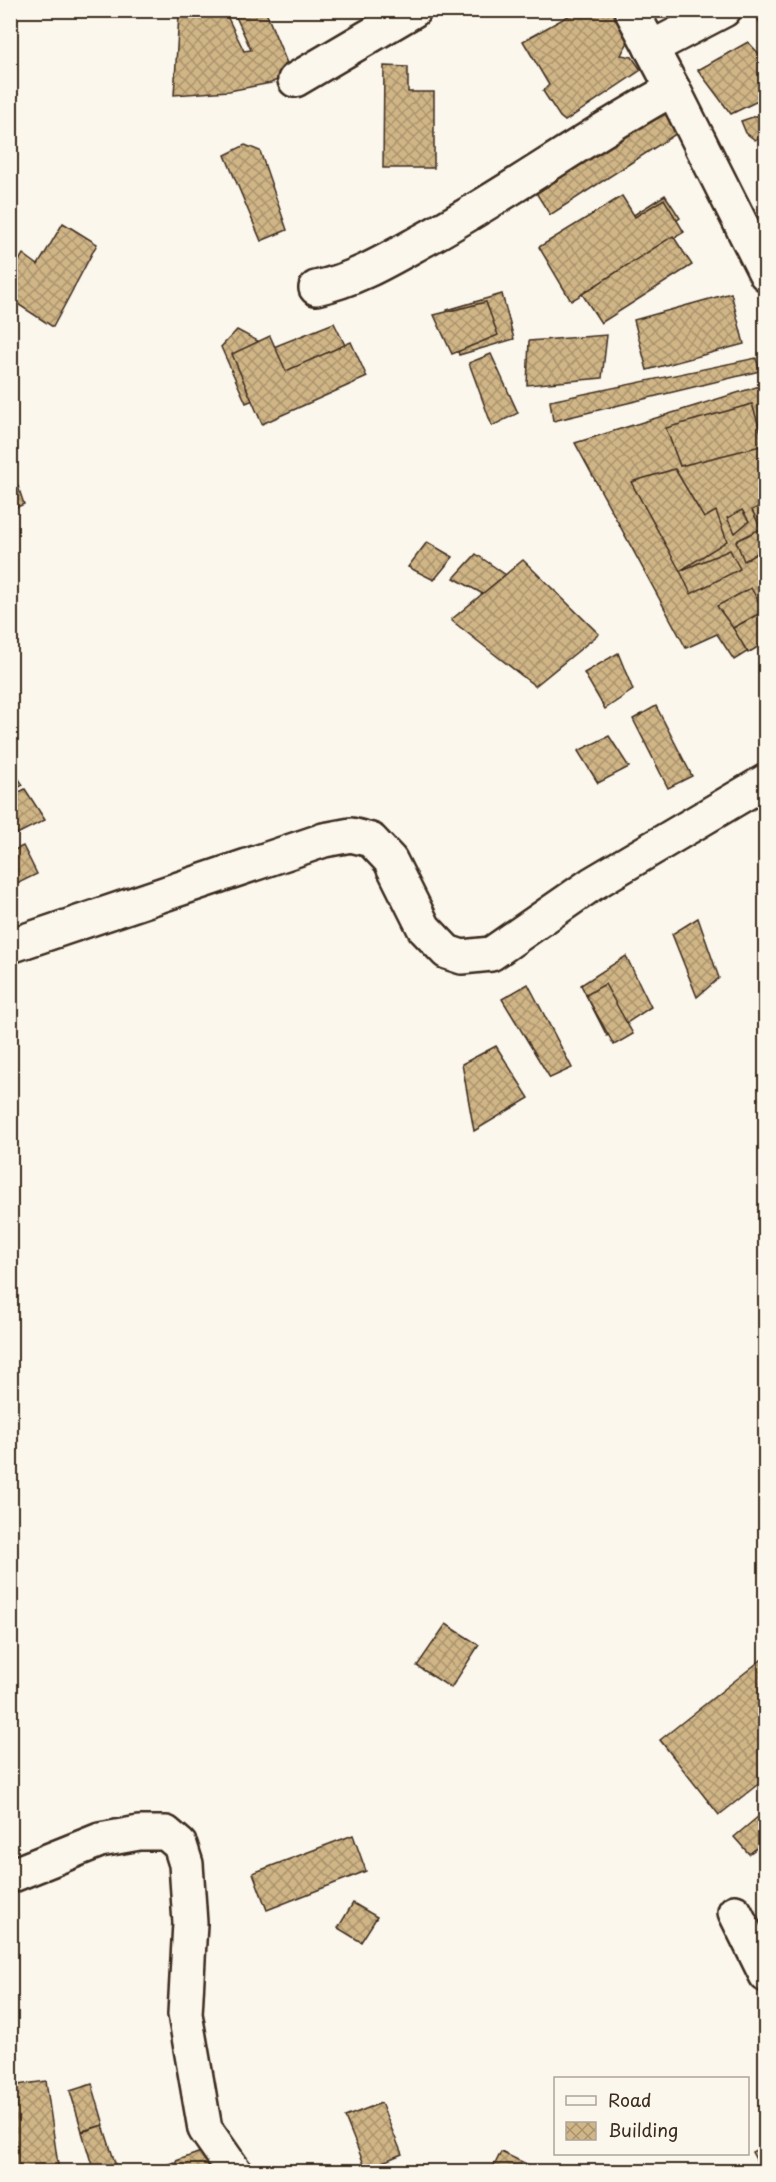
<svg xmlns="http://www.w3.org/2000/svg" width="776" height="2182" font-family="'Playpen Sans',sans-serif">
  <style>
    .building { fill: url(#building-cross-hatch); stroke: #3b2a1e; stroke-width: 1.5 }
    .lines { fill: none; stroke-linecap: round; stroke-linejoin: round }
    .minor-casing { stroke: #3b2a1e; stroke-width: 38 }
    .major-casing { stroke: #3b2a1e; stroke-width: 38 }
    .minor { stroke: #fbf7ec; stroke-width: 33 }
    .major { stroke: #fbf7ec; stroke-width: 33 }
  </style>
  <defs>
    <pattern id="building-cross-hatch" width="8" height="8" patternUnits="userSpaceOnUse" patternTransform="scale(1.5)"><rect width="8" height="8" fill="#d0b586"/><path d="M0 0l8 8M0 8l8-8" fill="none" stroke="#aa936d"/></pattern>
  </defs>
  <rect width="100%" height="100%" fill="#fbf7ec"/>
  <filter id="ink" filterUnits="userSpaceOnUse"><feTurbulence type="fractalNoise" baseFrequency=".0167" numOctaves="2"/><feDisplacementMap in="SourceGraphic" scale="12" xChannelSelector="R" yChannelSelector="G"/><feConvolveMatrix kernelMatrix="1 2 1 2 8 2 1 2 1" color-interpolation-filters="sRGB"/></filter>
  <g filter="url(#ink)">
    <g class="building">
      <polygon points="233,10 265,10 291,73 271,83 229,91 174,95 179,15 225,12 244,51 251,50"/>
      <polygon points="579,10 614,10 628,42 621,55 632,57 641,70 565,121 560,117 543,91 549,85 523,41"/>
      <polygon points="753,10 766,10 766,34"/>
      <polygon points="748,42 766,61 766,97 731,114 698,70"/>
      <polygon points="384,66 408,67 408,92 434,92 434,168 383,168"/>
      <polygon points="666,103 682,130 550,215 533,188"/>
      <polygon points="765,113 766,136 755,140 746,133 741,121"/>
      <polygon points="245,145 260,151 287,230 261,241 225,155"/>
      <polygon points="665,195 680,218 580,289 558,263"/>
      <polygon points="622,196 635,217 664,199 684,232 571,301 539,247"/>
      <polygon points="63,223 97,244 53,327 10,299 10,276 23,254 38,265"/>
      <polygon points="673,236 692,265 601,323 582,294"/>
      <polygon points="731,293 744,344 647,370 634,320"/>
      <polygon points="502,294 514,339 459,355 447,310"/>
      <polygon points="486,302 498,335 452,354 434,315"/>
      <polygon points="334,323 352,359 246,403 221,347 237,330 271,348"/>
      <polygon points="607,335 602,378 527,385 529,341"/>
      <polygon points="270,336 286,371 351,342 367,377 262,424 232,354"/>
      <polygon points="491,354 518,413 492,426 469,363"/>
      <polygon points="756,358 760,371 553,421 550,401"/>
      <polygon points="766,384 766,640 734,660 717,634 686,648 575,443"/>
      <polygon points="752,404 765,445 680,466 666,428"/>
      <polygon points="10,463 24,504 10,510"/>
      <polygon points="675,469 704,518 716,511 727,541 680,571 631,482"/>
      <polygon points="766,503 766,526 760,527 752,510"/>
      <polygon points="742,510 749,521 735,533 727,518"/>
      <polygon points="766,526 766,548 744,561 736,541"/>
      <polygon points="427,542 453,557 434,580 408,567"/>
      <polygon points="730,550 740,569 691,594 680,571"/>
      <polygon points="476,554 506,575 483,594 454,578"/>
      <polygon points="523,560 599,634 535,686 451,620"/>
      <polygon points="766,586 766,601 760,589"/>
      <polygon points="751,588 764,611 733,628 717,606"/>
      <polygon points="764,611 766,642 748,653 733,628"/>
      <polygon points="618,653 633,690 605,709 584,673"/>
      <polygon points="656,706 692,776 668,788 633,719"/>
      <polygon points="609,736 629,767 598,783 578,751"/>
      <polygon points="10,766 23,785 10,792"/>
      <polygon points="25,789 45,820 17,834 10,822 10,797"/>
      <polygon points="23,846 37,874 10,887 10,852"/>
      <polygon points="698,918 719,978 697,997 672,934"/>
      <polygon points="626,956 651,1007 607,1036 581,985"/>
      <polygon points="528,984 572,1068 550,1078 502,999"/>
      <polygon points="605,984 633,1034 614,1045 586,995"/>
      <polygon points="496,1046 529,1098 474,1131 462,1064"/>
      <polygon points="446,1624 479,1645 451,1688 417,1666"/>
      <polygon points="766,1656 766,1778 719,1815 660,1740"/>
      <polygon points="766,1810 766,1841 749,1854 734,1837"/>
      <polygon points="353,1835 366,1871 267,1910 253,1873"/>
      <polygon points="353,1903 377,1917 361,1942 338,1928"/>
      <polygon points="46,2081 59,2172 10,2172 10,2086"/>
      <polygon points="92,2084 104,2125 82,2131 70,2091"/>
      <polygon points="381,2103 402,2154 366,2169 345,2117"/>
      <polygon points="103,2125 116,2166 94,2172 82,2132"/>
      <polygon points="766,2145 766,2172 763,2172 752,2152"/>
      <polygon points="209,2149 218,2172 180,2172 176,2161"/>
      <polygon points="501,2152 529,2165 526,2172 491,2172"/>
      <polygon points="174,2162 178,2172 148,2172"/>
    </g>
    <g class="lines">
      <defs>
        <g id="minor">
          <polyline points="651,48 724,10"/>
          <polyline points="295,80 414,10"/>
          <path d="M316,288c38,-8 70,-27 104,-46 87,-47 166,-106 253,-153"/>
          <polyline points="10,946 324,840 351,835 371,840 390,860 424,928 447,952 462,957 491,954 592,884 766,781"/>
          <polyline points="10,1876 100,1840 139,1833 166,1833 180,1845 186,1864 190,1923 185,2014 205,2129 235,2172"/>
          <polyline points="735,1912 766,1975"/>
        </g>
        <polyline id="major" points="631,10 673,89 766,274"/>
      </defs>
      <use href="#minor" class="minor-casing"/>
      <use href="#major" class="major-casing"/>
      <use href="#minor" class="minor"/>
      <use href="#major" class="major"/>
    </g>
  </g>
  <rect width="776" height="2182" fill="none" stroke="#fbf7ec" stroke-width="36"/>
  <rect x="18" y="18" width="740" height="2146" fill="none" stroke="#3b2a1e" stroke-width="2" filter="url(#ink)"/>
  <rect x="554" y="2077" width="195" height="78" fill="#fbf7ec" stroke="#aea59a" stroke-width="1.5"/>
  <rect x="566" y="2096" width="30" height="9" fill="#fbf7ec" stroke="#aea59a" stroke-width="1.5"/>
  <text x="608" y="2107" font-size="18" fill="#3b2a1e">Road</text>
  <rect x="566" y="2122" width="30" height="18" fill="url(#building-cross-hatch)" stroke="#aea59a" stroke-width="1.5"/>
  <text x="608" y="2137" font-size="18" fill="#3b2a1e">Building</text>
</svg>
